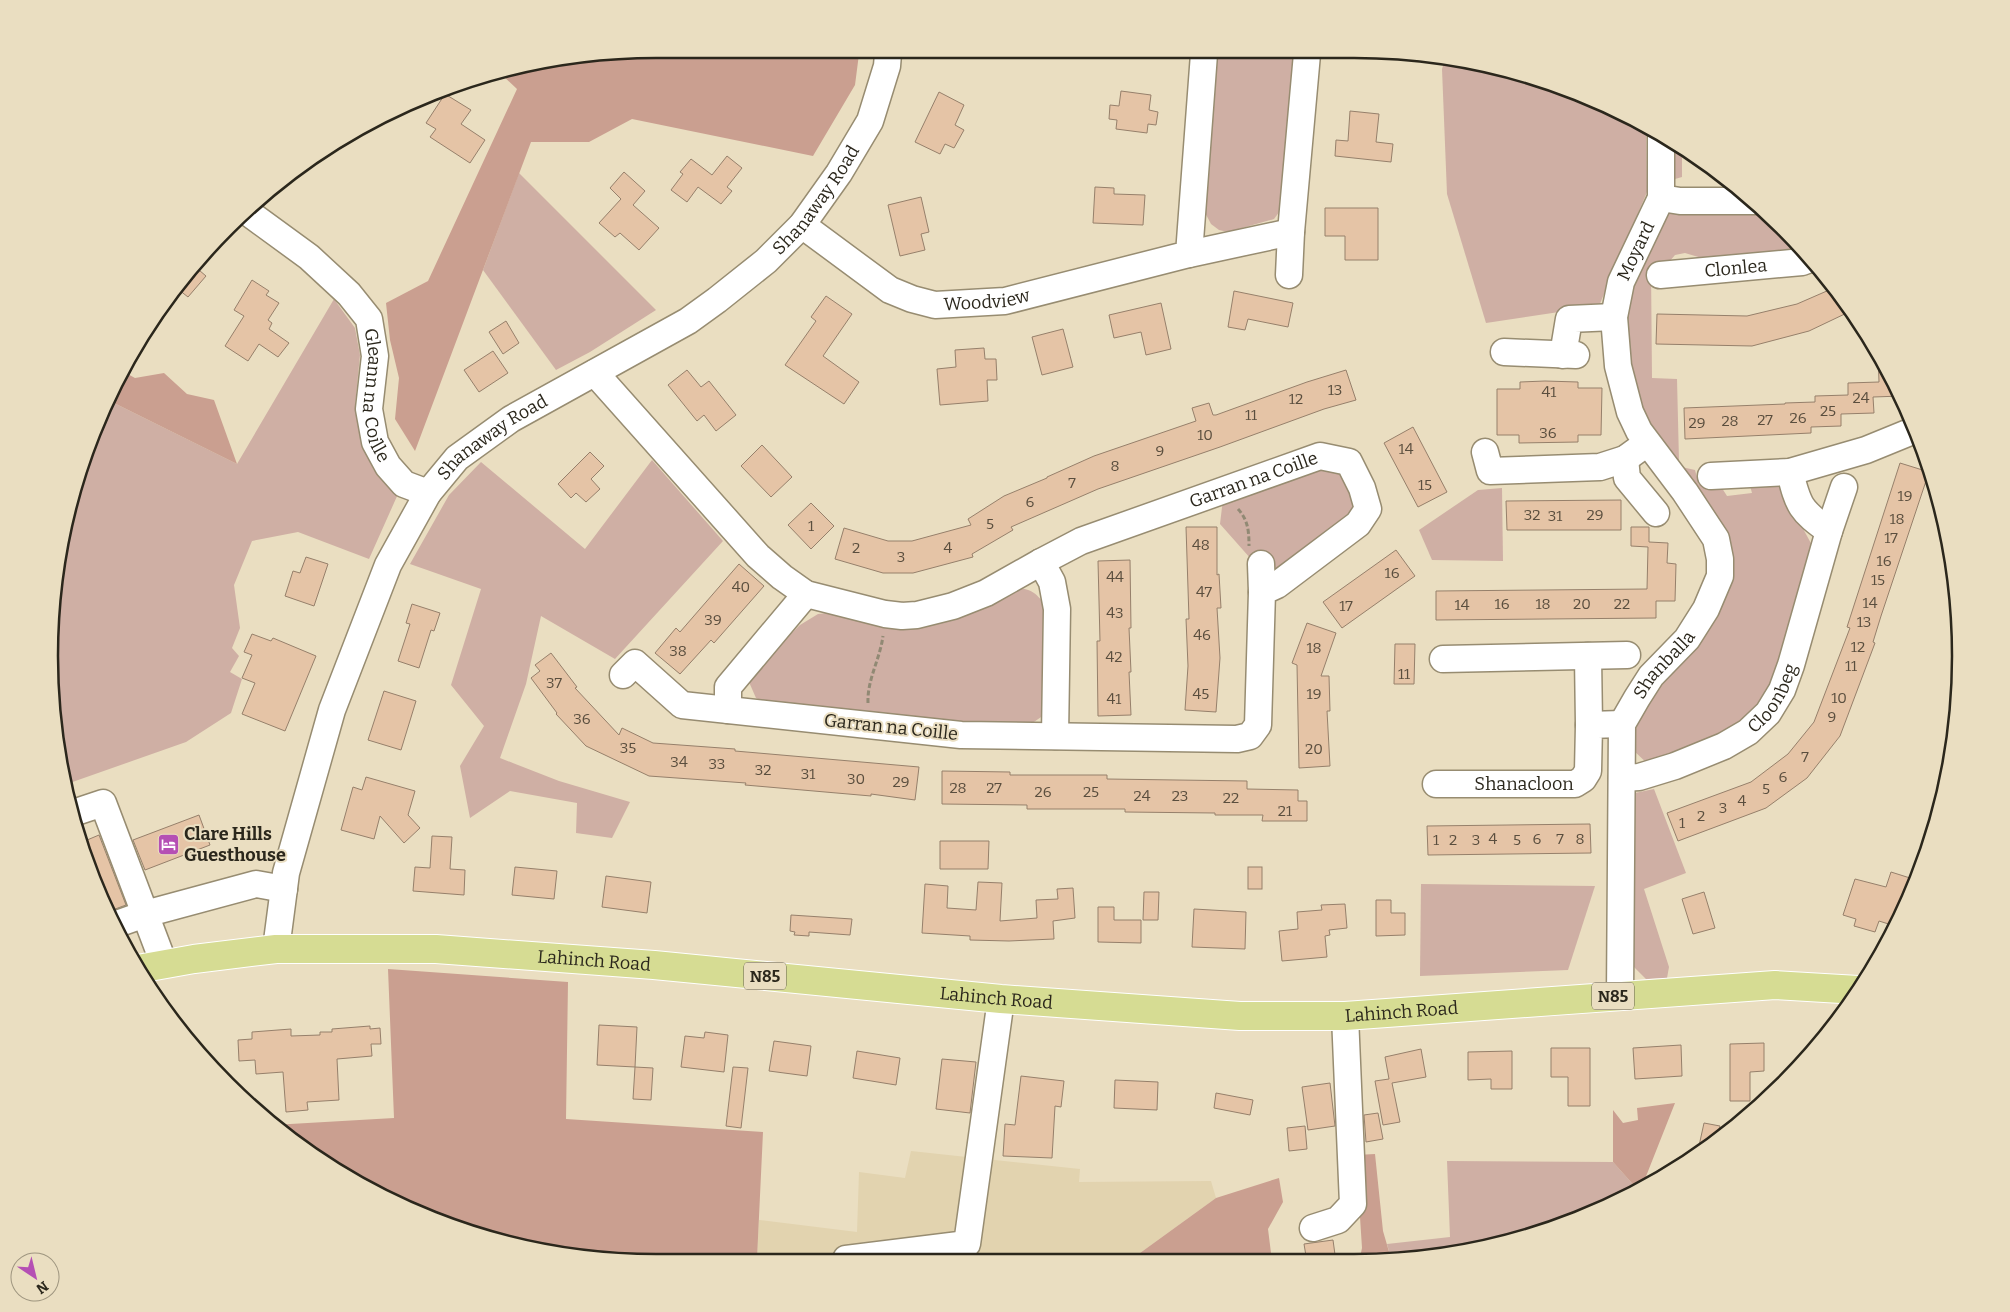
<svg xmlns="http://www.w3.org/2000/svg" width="2010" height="1312" font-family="Bitter,serif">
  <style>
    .built { fill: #e2d3af }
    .green { fill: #cfafa4 }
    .forest { fill: #ca9f90 }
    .building { fill: #e5c4a6; stroke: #96806b }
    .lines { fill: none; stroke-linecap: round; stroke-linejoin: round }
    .minor-casing { stroke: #978c71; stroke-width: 29 }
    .major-casing { stroke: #fff; stroke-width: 30 }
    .path { stroke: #918974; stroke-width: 3; stroke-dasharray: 5 2.5; stroke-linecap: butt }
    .minor { stroke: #fff; stroke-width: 26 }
    .major { stroke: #d6dc93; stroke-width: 28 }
    .labels { text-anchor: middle; stroke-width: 4; stroke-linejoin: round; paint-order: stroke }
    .number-label { font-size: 15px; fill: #5a4e3e }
    .shield { fill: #eadec1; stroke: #645e4e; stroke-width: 1 }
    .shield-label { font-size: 16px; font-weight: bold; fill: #2b271c }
    .street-label { font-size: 18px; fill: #2b271c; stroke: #eadec1 }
    .poi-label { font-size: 18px; font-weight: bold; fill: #2b271c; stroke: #eadec1; text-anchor: start }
    .rim { fill: none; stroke: #2b271c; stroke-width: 2.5 }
  </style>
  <rect width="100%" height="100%" fill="#eadec1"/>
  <polygon class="built" points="911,1151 1080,1169 1079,1182 1211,1181 1216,1198 1129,1261 757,1259 759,1220 857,1232 859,1172 905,1178"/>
  <g class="green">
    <polygon points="1211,54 1300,54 1280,211 1274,219 1228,232 1219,230 1211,224 1202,207"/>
    <polygon points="1446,56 1511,70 1622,111 1646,127 1647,192 1599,306 1486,323 1447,194 1442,69"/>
    <polygon points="1674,146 1682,151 1682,177 1675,179"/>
    <polygon points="519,173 656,310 590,352 556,370 483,270"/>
    <polygon points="1758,209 1765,211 1803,252 1715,262 1685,253 1675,255 1669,262 1651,268 1652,378 1677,379 1679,461 1673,461 1636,402 1628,350 1625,316 1631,288 1669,214 1678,211"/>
    <polygon points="334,299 355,328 360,355 355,406 363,445 374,470 398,494 369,559 298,532 252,541 234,585 240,628 232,648 239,656 230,672 242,679 231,713 186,742 64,785 54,735 50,617 81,461 108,400 237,464"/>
    <polygon points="652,460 723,541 615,659 541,616 526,684 500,758 559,781 630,802 612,838 576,833 577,803 510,791 470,818 460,766 484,726 451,685 481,589 410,564 449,495 481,462 585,549"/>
    <polygon points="1320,465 1345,473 1356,512 1281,569 1276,570 1270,565 1251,559 1220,524 1223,499"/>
    <polygon points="1677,466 1695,470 1699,485 1720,485 1727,496 1752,493 1749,482 1773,482 1782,490 1813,547 1778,681 1749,722 1649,765 1633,750 1634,735 1642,710 1727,575"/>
    <polygon points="1502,488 1503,561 1432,560 1419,530 1478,490"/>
    <path d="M1021,588c16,3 21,12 29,26l-6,101 -13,9 -102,-2 -165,-20 -8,-4 -7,-16 2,-9 49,-48 18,-11 18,-2 65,10z"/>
    <polygon points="1654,789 1686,873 1644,889 1669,967 1667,978 1646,979 1634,967 1628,956 1630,801 1635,793"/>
    <polygon points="1421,884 1595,886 1568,970 1420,976"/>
    <polygon points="1447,1161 1613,1162 1639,1191 1623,1200 1511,1243 1392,1262 1387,1244 1450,1237"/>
  </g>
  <g class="forest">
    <polygon points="576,54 859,54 855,85 813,156 632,119 589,142 531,142 415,451 395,419 399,378 390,340 386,303 428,281 517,89 499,72"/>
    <polygon points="122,371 135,378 164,373 187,394 214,400 237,464 108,400"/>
    <polygon points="388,969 568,982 566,1119 763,1132 757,1259 577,1258 423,1217 352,1182 273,1125 394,1118"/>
    <polygon points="1675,1103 1641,1189 1639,1191 1613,1162 1613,1110 1623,1123 1638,1120 1637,1108"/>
    <polygon points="1375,1154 1383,1231 1392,1262 1359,1262 1362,1248 1356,1155"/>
    <polygon points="1279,1178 1283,1202 1268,1229 1272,1261 1129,1261 1216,1198"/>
  </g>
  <g class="building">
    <polygon points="1121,91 1151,95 1149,110 1158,112 1156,125 1148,124 1147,133 1116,129 1117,120 1109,119 1110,105 1119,106"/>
    <polygon points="939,92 964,105 955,125 964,130 954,148 945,144 940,154 915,142"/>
    <polygon points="445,94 471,110 461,124 485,140 470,163 430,137 436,129 426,123"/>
    <polygon points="1350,111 1379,114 1376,142 1393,144 1391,162 1335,156 1336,140 1348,141"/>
    <polygon points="727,156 742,168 727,187 732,191 721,204 698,187 687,202 671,190 683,174 680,172 691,159 712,175"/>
    <polygon points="624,172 645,191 633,205 659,228 639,250 620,233 615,237 599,223 621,199 610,188"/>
    <polygon points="1095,187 1114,188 1114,194 1145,195 1143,225 1093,223"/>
    <polygon points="921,197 929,232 921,234 925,250 900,256 888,205"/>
    <polygon points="1325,208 1378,208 1378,260 1345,260 1345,236 1325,236"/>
    <polygon points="193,265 206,276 188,297 174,286"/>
    <polygon points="252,280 269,291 266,295 279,303 268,320 272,323 269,329 289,343 278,357 259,344 248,361 225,346 244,316 234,310"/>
    <polygon points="1836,287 1851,311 1809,331 1752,346 1656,344 1657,314 1747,316 1797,304"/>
    <polygon points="1234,291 1293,303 1288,327 1248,319 1245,330 1228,327"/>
    <polygon points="826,296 852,314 823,356 859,382 844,404 785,365 816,321 811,317"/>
    <polygon points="1161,303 1171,349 1146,355 1141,332 1114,338 1109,315"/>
    <polygon points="506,321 519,343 503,354 489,332"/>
    <polygon points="1063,329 1073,367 1042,375 1032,337"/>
    <polygon points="984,348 985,359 996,359 997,380 987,380 988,401 940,405 937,369 956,367 955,350"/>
    <polygon points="493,351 508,373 479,392 464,370"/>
    <polygon points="1878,354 1898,387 1902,396 1873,397 1874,413 1841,414 1841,426 1811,427 1811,433 1685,439 1684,408 1785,404 1785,403 1815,402 1815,396 1848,395 1848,383 1879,382"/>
    <polygon points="687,370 701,387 709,381 736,415 716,431 704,415 697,421 668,385"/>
    <polygon points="1346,370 1356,400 1324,409 1220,447 1098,489 1011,527 1013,530 972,554 973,557 913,573 883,573 835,559 844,528 888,541 912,541 971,525 968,519 1004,496 1047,478 1047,477 1094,456 1196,421 1192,408 1209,403 1213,415 1216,415 1307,382"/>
    <polygon points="1545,381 1578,382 1578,388 1602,388 1601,435 1578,435 1578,442 1519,443 1519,435 1497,435 1497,389 1520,389 1520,382"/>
    <polygon points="1413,427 1447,492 1418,507 1384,443"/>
    <polygon points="762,445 792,477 771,497 741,466"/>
    <polygon points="590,452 604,466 591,479 600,489 586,502 576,493 571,498 558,484"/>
    <polygon points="1900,463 1929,472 1881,616 1873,642 1875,643 1840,736 1807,778 1766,808 1678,841 1667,813 1751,782 1788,754 1814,722 1850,628 1847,627"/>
    <polygon points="1621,500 1621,530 1507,530 1506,501"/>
    <polygon points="811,503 834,526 811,549 788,525"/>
    <polygon points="1186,527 1217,527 1217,575 1219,574 1221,608 1217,608 1220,658 1216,712 1185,710 1188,666 1186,619 1189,619"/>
    <polygon points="1631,527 1649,527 1649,542 1668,543 1667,563 1676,564 1675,601 1656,601 1656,618 1436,620 1436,591 1647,589 1648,547 1631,546"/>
    <polygon points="1396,550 1415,576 1342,628 1323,602"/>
    <polygon points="306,557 328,564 314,606 285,596 293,571 300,573"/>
    <polygon points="1130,560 1131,628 1129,628 1131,672 1129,672 1131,715 1098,716 1097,641 1100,641 1098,561"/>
    <polygon points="739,564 764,586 714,643 711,640 680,674 655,653 676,628 680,632"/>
    <polygon points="412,604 440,613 434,631 431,630 419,668 398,661 410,624 406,623"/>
    <polygon points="1307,623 1336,633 1321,676 1329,676 1330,711 1327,711 1330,766 1299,768 1297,665 1292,663"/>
    <polygon points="252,634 271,641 273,638 316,656 285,731 242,714 255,683 242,678 252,655 244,652"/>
    <polygon points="1395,644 1415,644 1414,684 1394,684"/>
    <polygon points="551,653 577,687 575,688 619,735 622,728 653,743 735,749 735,751 919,767 915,800 871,794 871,796 745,785 746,783 649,776 586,746 556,714 557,713 531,678 540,671 535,665"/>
    <polygon points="384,691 416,701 401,750 368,740"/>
    <polygon points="942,771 1010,772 1010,775 1107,775 1107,779 1247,781 1247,789 1298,790 1298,801 1307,801 1307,821 1262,821 1263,815 1215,815 1215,813 1125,812 1125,809 1027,809 1027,805 942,804"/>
    <polygon points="366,777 415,791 408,815 420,828 404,843 380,816 374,839 341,830 353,787 362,790"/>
    <polygon points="199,815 210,845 145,870 133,840"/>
    <polygon points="1590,824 1591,853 1428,855 1427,826"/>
    <polygon points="99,835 126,905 107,912 95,889 80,843"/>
    <polygon points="432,836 452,837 450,869 465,870 464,895 413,891 415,867 430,868"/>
    <polygon points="940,841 989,841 988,869 940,869"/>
    <polygon points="515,867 557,871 554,899 512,895"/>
    <rect x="1248" y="867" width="14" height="22"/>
    <polygon points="1891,872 1910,878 1895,926 1879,921 1875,932 1854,926 1856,919 1843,915 1855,879 1886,887"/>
    <polygon points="606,876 651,882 647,913 602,907"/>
    <polygon points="978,882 1002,883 1000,921 1037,918 1036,900 1058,899 1057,889 1073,888 1075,918 1053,921 1054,939 1009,941 970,940 970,936 922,933 925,884 948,886 947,908 976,910"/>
    <polygon points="1144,892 1159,892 1158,920 1143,920"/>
    <polygon points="1704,892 1715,928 1693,934 1682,899"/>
    <polygon points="1376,900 1391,900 1391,913 1405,913 1405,935 1376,936"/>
    <polygon points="1345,904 1347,928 1329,930 1330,935 1325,936 1327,957 1282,961 1279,931 1298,929 1297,912 1322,910 1321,905"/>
    <polygon points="1098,907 1114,907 1114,920 1141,920 1141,943 1098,942"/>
    <polygon points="1194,909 1246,912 1245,949 1192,947"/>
    <polygon points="791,915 852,919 850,935 809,932 809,936 794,935 795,932 790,931"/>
    <polygon points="599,1025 637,1027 635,1067 597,1065"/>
    <polygon points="370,1026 370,1029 380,1028 381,1044 371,1044 372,1056 337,1059 339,1100 307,1102 308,1110 286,1112 283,1072 256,1074 255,1060 239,1061 238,1040 252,1039 252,1032 291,1029 291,1036 320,1035 320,1032 332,1032 332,1029"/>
    <polygon points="705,1032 728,1035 724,1072 681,1067 685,1036 704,1038"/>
    <polygon points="774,1041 811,1046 807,1076 769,1071"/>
    <polygon points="1764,1043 1764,1071 1750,1072 1750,1101 1730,1101 1730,1044"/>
    <polygon points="1681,1045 1682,1076 1635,1079 1633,1048"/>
    <polygon points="1551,1048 1590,1048 1590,1106 1568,1106 1568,1077 1551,1077"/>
    <polygon points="1421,1049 1426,1077 1392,1083 1400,1122 1383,1125 1375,1081 1389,1079 1385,1057"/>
    <polygon points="857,1051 900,1058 896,1085 853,1078"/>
    <polygon points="1512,1051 1512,1089 1491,1089 1491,1079 1468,1080 1468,1052"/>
    <polygon points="942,1059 976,1062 970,1113 936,1109"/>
    <polygon points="635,1067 653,1068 651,1100 633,1099"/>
    <polygon points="733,1067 748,1068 741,1128 726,1126"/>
    <polygon points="1021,1076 1064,1081 1061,1107 1055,1106 1052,1158 1003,1156 1005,1124 1015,1125"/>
    <polygon points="1115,1080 1158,1082 1157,1110 1114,1108"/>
    <polygon points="1330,1083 1335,1126 1308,1130 1302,1087"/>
    <polygon points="1216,1093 1253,1100 1250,1115 1214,1108"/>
    <polygon points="1378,1113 1383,1139 1366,1142 1364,1115"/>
    <polygon points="1704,1123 1720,1126 1716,1142 1697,1155"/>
    <polygon points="1305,1126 1307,1149 1289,1151 1287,1128"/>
    <polygon points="1333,1240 1336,1262 1307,1262 1304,1244"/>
  </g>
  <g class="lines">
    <defs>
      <g id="minor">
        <polyline points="1661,198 1680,201 1756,201"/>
        <path id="s1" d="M246,211l63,46 40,37 20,25 6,37 -6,53 6,33 13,24 16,18 24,9"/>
        <path id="s2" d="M802,225l88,65 22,9 23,6 70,-4 184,-47 15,-200"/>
        <polyline points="1189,254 1291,232"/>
        <polyline points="1289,275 1291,232 1307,54"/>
        <path id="s3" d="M1660,275l142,-13 8,-3"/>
        <polyline points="1504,352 1576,355"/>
        <polyline points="1563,355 1569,319 1614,317"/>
        <path id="s4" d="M595,373l163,183 24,21 24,17 79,20 17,2 15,-1 36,-9 33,-13 55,-31 40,-21 239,-85 29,6 13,26 6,21 -10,15 -81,61 -15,7 -4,133 -8,11 -13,3 -276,-4 -279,-30 -47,-42 -12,12"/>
        <polyline points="1485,452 1490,471 1600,467 1625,459 1647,443"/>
        <polyline points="1625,459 1627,478 1656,513"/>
        <polyline points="1711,476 1790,472 1866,450 1915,430"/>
        <polyline points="1829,531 1844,487"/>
        <polyline points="1041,562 1052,582 1057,609 1055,736"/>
        <polyline points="1261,564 1262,592"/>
        <polyline points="1588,656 1589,725"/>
        <polyline points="1443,659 1627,655"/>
        <polyline points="728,710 728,687 806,594"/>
        <path id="s5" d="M1622,778l17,-1 36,-11 49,-20 24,-14 20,-19 14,-23 9,-25 38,-134c-28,-20 -31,-25 -39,-59"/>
        <path id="s6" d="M1436,784h139l8,-5 5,-8 1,-46 33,-1"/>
        <polyline points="70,814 103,803 164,964"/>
        <polyline points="114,925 145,914 256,884 284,889"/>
        <path id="s7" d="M276,949l10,-76 46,-163 56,-145 40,-72 29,-35 54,-39 177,-98 29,-21 49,-39 36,-36 37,-52 31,-52 17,-55 1,-12"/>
        <path id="s8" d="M1620,996l2,-272 15,-26 14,-22 36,-37 19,-30 14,-33v-17l-4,-20 -31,-47 -46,-61 -9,-19 -12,-46 -4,-49 7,-35 40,-84v-61"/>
        <polyline points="1313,1228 1338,1220 1353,1204 1345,1016"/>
        <polyline points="846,1259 967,1244 1001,999"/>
      </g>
      <g id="major">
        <path id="s9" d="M138,969l56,-10 82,-10h160l218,16 347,34 239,17h105l430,-31 83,5"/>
      </g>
    </defs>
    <use href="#minor" class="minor-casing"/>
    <use href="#major" class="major-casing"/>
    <g class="path">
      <path d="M1238,509c10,11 11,22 11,37"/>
      <path d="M868,703c-1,-23 12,-44 15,-67"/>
    </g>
    <use href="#minor" class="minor"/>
    <use href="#major" class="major"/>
  </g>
  <defs>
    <symbol id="hotel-square" viewBox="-11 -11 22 22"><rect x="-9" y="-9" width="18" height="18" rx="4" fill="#b54fb4" stroke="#eadec1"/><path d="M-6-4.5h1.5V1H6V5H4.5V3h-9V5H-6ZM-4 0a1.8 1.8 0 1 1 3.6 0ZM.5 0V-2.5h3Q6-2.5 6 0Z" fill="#fff"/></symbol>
  </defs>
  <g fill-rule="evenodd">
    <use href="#hotel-square" x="156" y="832" width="25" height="25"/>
  </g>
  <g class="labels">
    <g class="number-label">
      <text x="1335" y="395">13</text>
      <text x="1549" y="397">41</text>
      <text x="1861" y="403">24</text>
      <text x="1296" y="404">12</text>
      <text x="1828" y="416">25</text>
      <text x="1251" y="420">11</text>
      <text x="1798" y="423">26</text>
      <text x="1765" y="425">27</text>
      <text x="1730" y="426">28</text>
      <text x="1697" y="428">29</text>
      <text x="1548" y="438">36</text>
      <text x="1205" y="440">10</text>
      <text x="1406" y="454">14</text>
      <text x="1160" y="456">9</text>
      <text x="1115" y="471">8</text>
      <text x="1072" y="488">7</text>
      <text x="1425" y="490">15</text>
      <text x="1905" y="501">19</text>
      <text x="1030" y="507">6</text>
      <text x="1532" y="520">32</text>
      <text x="1595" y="520">29</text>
      <text x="1555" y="521">31</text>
      <text x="1897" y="524">18</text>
      <text x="990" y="529">5</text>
      <text x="811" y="531">1</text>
      <text x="1891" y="543">17</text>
      <text x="1201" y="550">48</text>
      <text x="856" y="553">2</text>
      <text x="948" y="553">4</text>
      <text x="901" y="562">3</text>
      <text x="1884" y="566">16</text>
      <text x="1392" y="578">16</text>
      <text x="1115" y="582">44</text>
      <text x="1878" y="585">15</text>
      <text x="741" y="592">40</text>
      <text x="1204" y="597">47</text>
      <text x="1870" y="608">14</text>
      <text x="1502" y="609">16</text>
      <text x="1543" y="609">18</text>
      <text x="1582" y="609">20</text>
      <text x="1622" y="609">22</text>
      <text x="1462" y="610">14</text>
      <text x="1346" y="611">17</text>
      <text x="1115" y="618">43</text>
      <text x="713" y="625">39</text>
      <text x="1864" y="627">13</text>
      <text x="1202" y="640">46</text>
      <text x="1858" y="652">12</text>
      <text x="1314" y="653">18</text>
      <text x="678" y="656">38</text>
      <text x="1114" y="662">42</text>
      <text x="1851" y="671">11</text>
      <text x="1404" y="679">11</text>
      <text x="554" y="688">37</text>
      <text x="1201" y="699">45</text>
      <text x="1314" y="699">19</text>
      <text x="1839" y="703">10</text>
      <text x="1114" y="704">41</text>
      <text x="1832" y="722">9</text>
      <text x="582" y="724">36</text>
      <text x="628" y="753">35</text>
      <text x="1314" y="754">20</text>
      <text x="1805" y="762">7</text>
      <text x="679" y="767">34</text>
      <text x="717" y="769">33</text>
      <text x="763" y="775">32</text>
      <text x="808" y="779">31</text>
      <text x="1783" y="782">6</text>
      <text x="856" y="784">30</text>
      <text x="901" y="787">29</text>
      <text x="958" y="793">28</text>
      <text x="994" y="793">27</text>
      <text x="1766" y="794">5</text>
      <text x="1043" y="797">26</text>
      <text x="1091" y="797">25</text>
      <text x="1142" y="801">24</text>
      <text x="1180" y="801">23</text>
      <text x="1231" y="803">22</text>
      <text x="1742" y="806">4</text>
      <text x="1723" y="813">3</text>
      <text x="1285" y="816">21</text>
      <text x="1701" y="821">2</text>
      <text x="1682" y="828">1</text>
      <text x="1493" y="844">4</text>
      <text x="1537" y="844">6</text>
      <text x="1560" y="844">7</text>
      <text x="1580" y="844">8</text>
      <text x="1436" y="845">1</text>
      <text x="1453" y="845">2</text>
      <text x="1476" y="845">3</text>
      <text x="1517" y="845">5</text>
    </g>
    <g class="shield">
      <rect x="744" y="962.5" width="42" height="27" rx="4"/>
      <rect x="1592" y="982.5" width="42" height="27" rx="4"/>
    </g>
    <g class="shield-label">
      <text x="765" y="982">N85</text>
      <text x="1613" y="1002">N85</text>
    </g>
    <g class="street-label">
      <text dy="6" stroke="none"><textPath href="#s7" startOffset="976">Shanaway Road</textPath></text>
      <text dy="6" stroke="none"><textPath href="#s8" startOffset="809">Moyard</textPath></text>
      <text dy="6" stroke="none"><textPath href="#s3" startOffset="76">Clonlea</textPath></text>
      <text dy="6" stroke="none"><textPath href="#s2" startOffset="209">Woodview</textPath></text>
      <text dy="6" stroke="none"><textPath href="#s1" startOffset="242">Gleann na Coille</textPath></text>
      <text dy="6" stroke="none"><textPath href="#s7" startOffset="570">Shanaway Road</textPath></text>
      <text dy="6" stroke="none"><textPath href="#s4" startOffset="784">Garran na Coille</textPath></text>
      <text dy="6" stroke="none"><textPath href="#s8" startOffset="345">Shanballa</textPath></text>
      <text dy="6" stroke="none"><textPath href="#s5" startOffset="178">Cloonbeg</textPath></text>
      <text transform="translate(891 727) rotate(6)" y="6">Garran na Coille</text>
      <text dy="6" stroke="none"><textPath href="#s6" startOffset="88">Shanacloon</textPath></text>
      <text dy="6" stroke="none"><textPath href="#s9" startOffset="458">Lahinch Road</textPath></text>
      <text dy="6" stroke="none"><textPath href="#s9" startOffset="862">Lahinch Road</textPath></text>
      <text dy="6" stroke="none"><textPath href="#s9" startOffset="1268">Lahinch Road</textPath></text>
    </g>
    <g class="poi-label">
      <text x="184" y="840">Clare Hills<tspan x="184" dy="21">Guesthouse</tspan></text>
    </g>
  </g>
  <path d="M0 0H2010V1312H0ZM656 58H1354A598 598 0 0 1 1952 656V656A598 598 0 0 1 1354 1254H656A598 598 0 0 1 58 656V656A598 598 0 0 1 656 58Z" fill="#eadec1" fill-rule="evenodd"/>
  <path class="rim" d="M656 58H1354A598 598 0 0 1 1952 656V656A598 598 0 0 1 1354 1254H656A598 598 0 0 1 58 656V656A598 598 0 0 1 656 58Z"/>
  <g transform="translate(35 1277) rotate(145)"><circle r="24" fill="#eadec1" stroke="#9e957f"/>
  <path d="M0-4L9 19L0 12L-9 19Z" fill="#b54fb4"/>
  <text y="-8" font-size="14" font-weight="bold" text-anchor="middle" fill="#2b271c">N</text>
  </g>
</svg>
